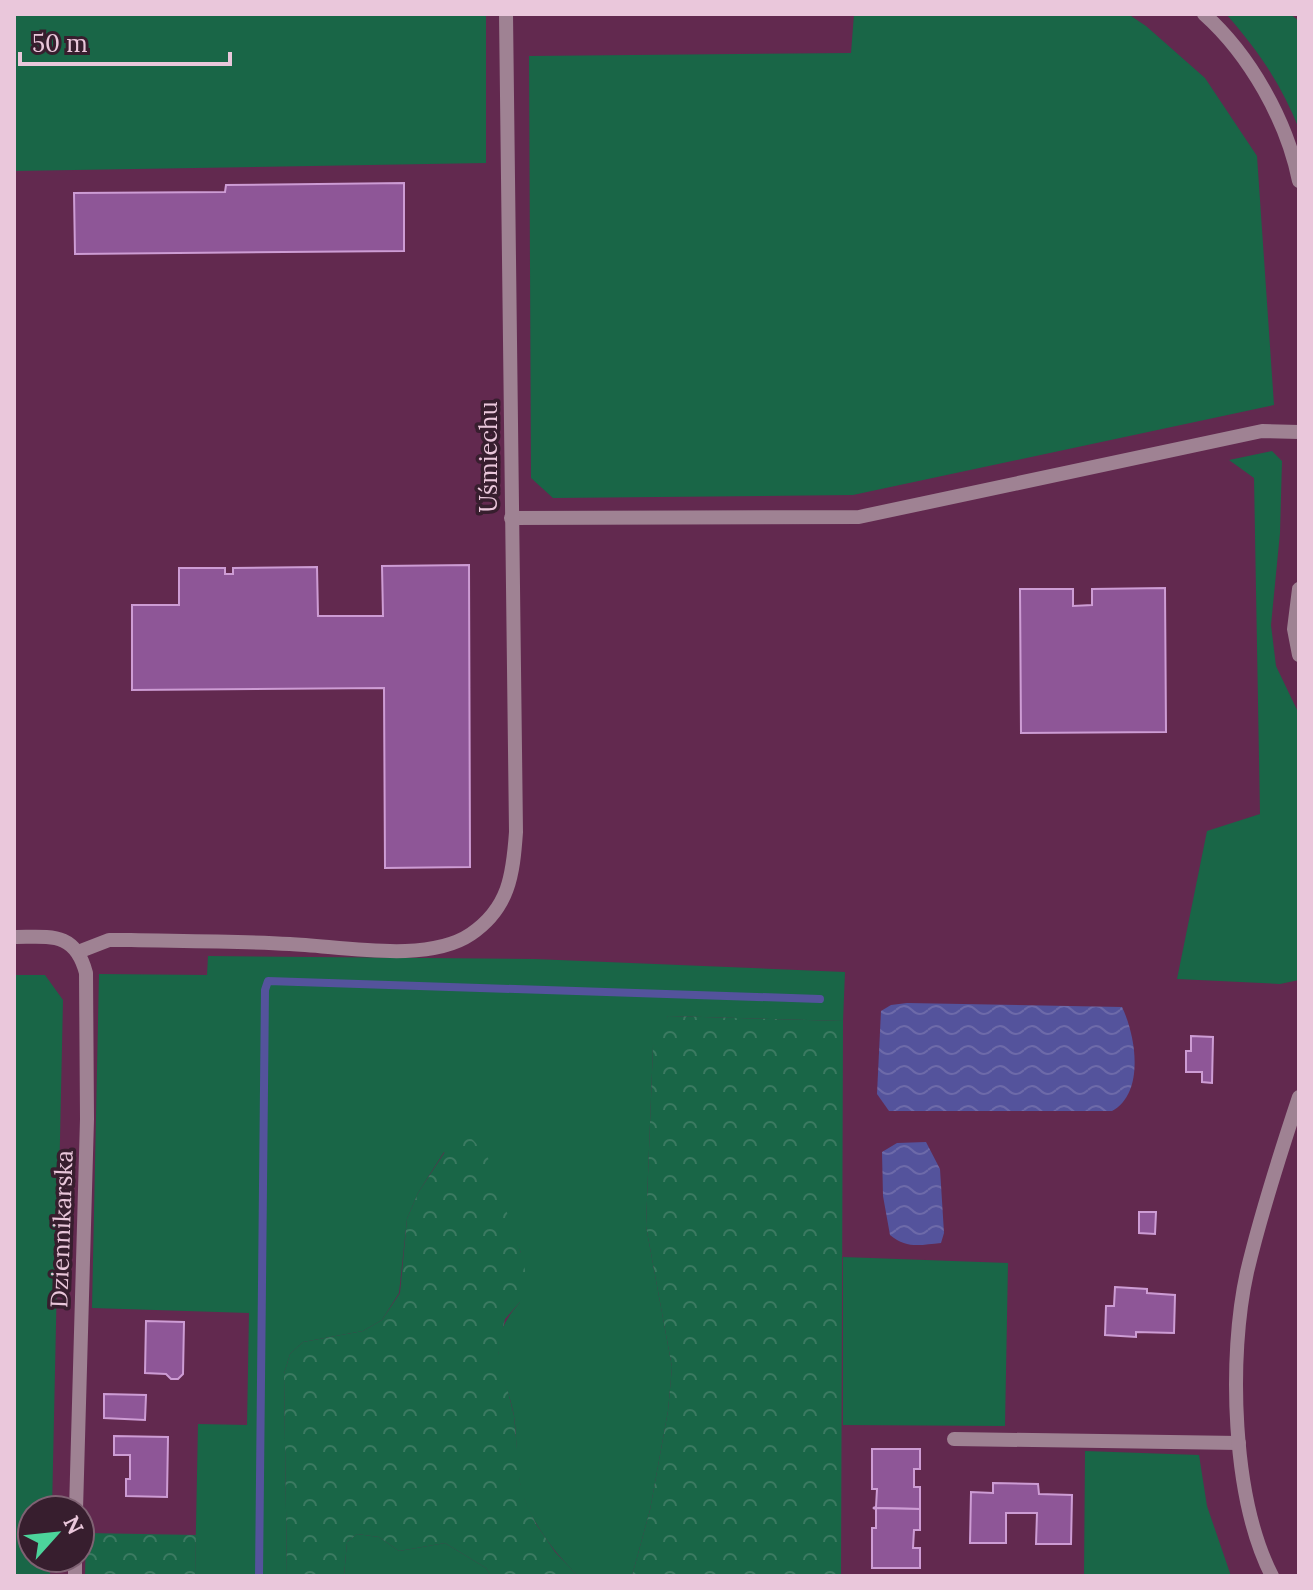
<svg xmlns="http://www.w3.org/2000/svg" width="1313" height="1590" font-family="Lora,serif">
  <style>
    .green { fill: #196647 }
    .forest { fill: url(#forest-crowns) }
    .water { fill: url(#water-waves) }
    .lines { fill: none; stroke-linecap: round; stroke-linejoin: round }
    .stream { stroke: #54539c; stroke-width: 8 }
    .building { fill: #8e5697; stroke: #cd9cd4; stroke-width: 2 }
    .minor { stroke: #9f8293; stroke-width: 14 }
    .labels { text-anchor: middle; stroke-width: 7; stroke-linejoin: round; paint-order: stroke }
    .street-label { font-size: 24px; fill: #eac7db; stroke: #371e2e }
  </style>
  <defs>
    <pattern id="forest-crowns" width="20" height="18" patternUnits="userSpaceOnUse" patternTransform="scale(2)"><rect width="20" height="18" fill="#196647"/><path d="M2 6a3 3 0 1 1 6 0M12 15a3 3 0 1 1 6 0" fill="none" stroke="#3b7a61"/></pattern>
    <pattern id="water-waves" width="16" height="10" patternUnits="userSpaceOnUse" patternTransform="scale(2)"><rect width="16" height="10" fill="#54539c"/><path d="M0 5q4-4 8 0t8 0" fill="none" stroke="#6d6aa9"/></pattern>
  </defs>
  <rect width="100%" height="100%" fill="#62294f"/>
  <g class="green">
    <polygon points="14,14 486,14 486,163 14,171"/>
    <polygon points="854,14 1128,14 1146,26 1205,78 1257,156 1274,405 853,495 553,498 531,478 529,56 851,53"/>
    <path d="M1226,14h64l9,7v108c-17,-44 -42,-80 -73,-115z"/>
    <polygon points="1272,451 1282,461 1280,533 1271,625 1276,666 1299,714 1299,980 1280,984 1177,979 1207,831 1260,814 1254,478 1229,460"/>
    <path d="M208,956l326,3 311,13 -2,49 -175,-5 -15,31 -7,179 26,141 -4,44 -18,99 -18,66h-54c-22,-22 -41,-46 -53,-75 -10,-26 -7,-57 -11,-85 -3,-19 -15,-47 -16,-65 0,-20 10,-35 22,-49l1,-49 -17,-42 -60,-59 -26,41 -11,26 -8,74 -17,27 -19,11 -60,11 -13,12 -6,20 3,202h-92l3,-152 49,1 2,-112 -157,-5 7,-334 108,1z"/>
    <polygon points="14,975 45,975 63,1000 52,1510 32,1510 32,1558 51,1558 50,1576 14,1576"/>
    <polygon points="843,1257 1008,1263 1005,1426 843,1425"/>
    <polygon points="1085,1451 1199,1455 1207,1506 1231,1576 1084,1576"/>
    <polygon points="357,1534 379,1537 399,1551 445,1543 486,1568 491,1576 344,1576 347,1542"/>
  </g>
  <g class="forest">
    <polygon points="668,1016 843,1021 841,1576 632,1576 650,1510 668,1411 672,1367 646,1226 653,1047 655,1034"/>
    <polygon points="456,1135 472,1139 487,1155 521,1253 528,1283 520,1302 505,1319 498,1351 514,1416 520,1482 525,1500 536,1524 555,1552 578,1576 491,1576 486,1568 445,1543 399,1551 379,1537 357,1534 347,1542 344,1576 287,1576 284,1374 290,1354 303,1342 363,1331 382,1320 400,1293 407,1219 418,1193"/>
    <polygon points="86,1533 196,1535 195,1576 85,1576"/>
  </g>
  <g class="water">
    <path d="M907,1003l215,4c14,29 23,86 -10,104h-223l-12,-17 4,-83 10,-6z"/>
    <path d="M926,1142l14,27 4,64 -3,10c-21,2 -34,6 -51,-8l-7,-39 -1,-44 15,-9z"/>
  </g>
  <g class="lines">
    <polyline class="stream" points="259,1576 265,990 268,981 820,999"/>
  </g>
  <g class="building">
    <polygon points="404,183 404,251 75,254 74,193 225,192 226,185"/>
    <polygon points="469,565 470,867 385,868 384,688 132,690 132,605 179,605 179,568 225,568 225,574 233,574 233,568 317,567 318,616 383,616 382,566"/>
    <polygon points="1165,588 1166,732 1021,733 1020,589 1073,589 1073,606 1092,605 1092,589"/>
    <polygon points="1191,1036 1213,1037 1212,1083 1202,1082 1202,1072 1186,1072 1186,1051 1191,1051"/>
    <polygon points="1139,1212 1156,1212 1155,1234 1139,1233"/>
    <polygon points="1115,1287 1147,1289 1147,1293 1175,1295 1174,1333 1136,1332 1136,1337 1105,1335 1106,1306 1114,1306"/>
    <polygon points="146,1321 184,1322 183,1374 178,1379 171,1379 166,1374 145,1373"/>
    <polygon points="104,1394 146,1395 145,1420 104,1418"/>
    <polygon points="114,1436 168,1437 167,1497 126,1496 126,1479 130,1479 130,1455 114,1455"/>
    <polygon points="872,1449 920,1449 920,1469 914,1469 914,1487 920,1487 920,1509 873,1508 876,1507 877,1489 872,1489"/>
    <polygon points="993,1483 1038,1484 1039,1494 1072,1495 1071,1544 1036,1544 1037,1513 1006,1513 1006,1543 970,1543 971,1492 993,1493"/>
    <polygon points="873,1508 920,1509 920,1530 914,1530 913,1548 920,1548 920,1568 872,1568 872,1528 876,1528 876,1509"/>
  </g>
  <g class="lines">
    <g class="minor">
      <path d="M1204,14c46,41 83,107 95,167"/>
      <polyline points="511,518 859,517 1262,431 1299,432"/>
      <polyline points="1299,589 1294,629 1299,655"/>
      <path d="M14,937c36,0 61,-6 72,36l1,146 -11,391"/>
      <path d="M78,952l31,-12h22c53,1 107,1 159,4 51,2 137,20 181,-10 38,-26 42,-59 45,-102l-10,-818"/>
      <polyline points="954,1439 1239,1443"/>
      <polyline points="75,1576 75,1558"/>
      <path d="M1272,1576c-40,-78 -44,-219 -25,-304 14,-59 33,-118 52,-175"/>
    </g>
  </g>
  <g class="labels">
    <g class="street-label">
      <text transform="translate(489 457) rotate(-90)" y="8">Uśmiechu</text>
      <text transform="translate(62 1229) rotate(-88)" y="8">Dziennikarska</text>
    </g>
  </g>
  <rect width="1313" height="1590" fill="none" stroke="#eac7db" stroke-width="32"/>
  <g transform="translate(56 1534) rotate(63)"><circle r="38" fill="#371e2e" stroke="#7f6273" stroke-width="2"/>
  <path d="M0-6L14 30L0 20L-14 30Z" fill="#4cd49b"/>
  <text y="-12" font-size="22" font-weight="bold" text-anchor="middle" fill="#eac7db">N</text>
  </g>
  <path d="M20 52v12h210v-12" fill="none" stroke="#eac7db" stroke-width="4"/>
  <text x="32" y="52" font-size="24" fill="#eac7db" stroke="#371e2e" stroke-width="6" paint-order="stroke">50 m</text>
</svg>
